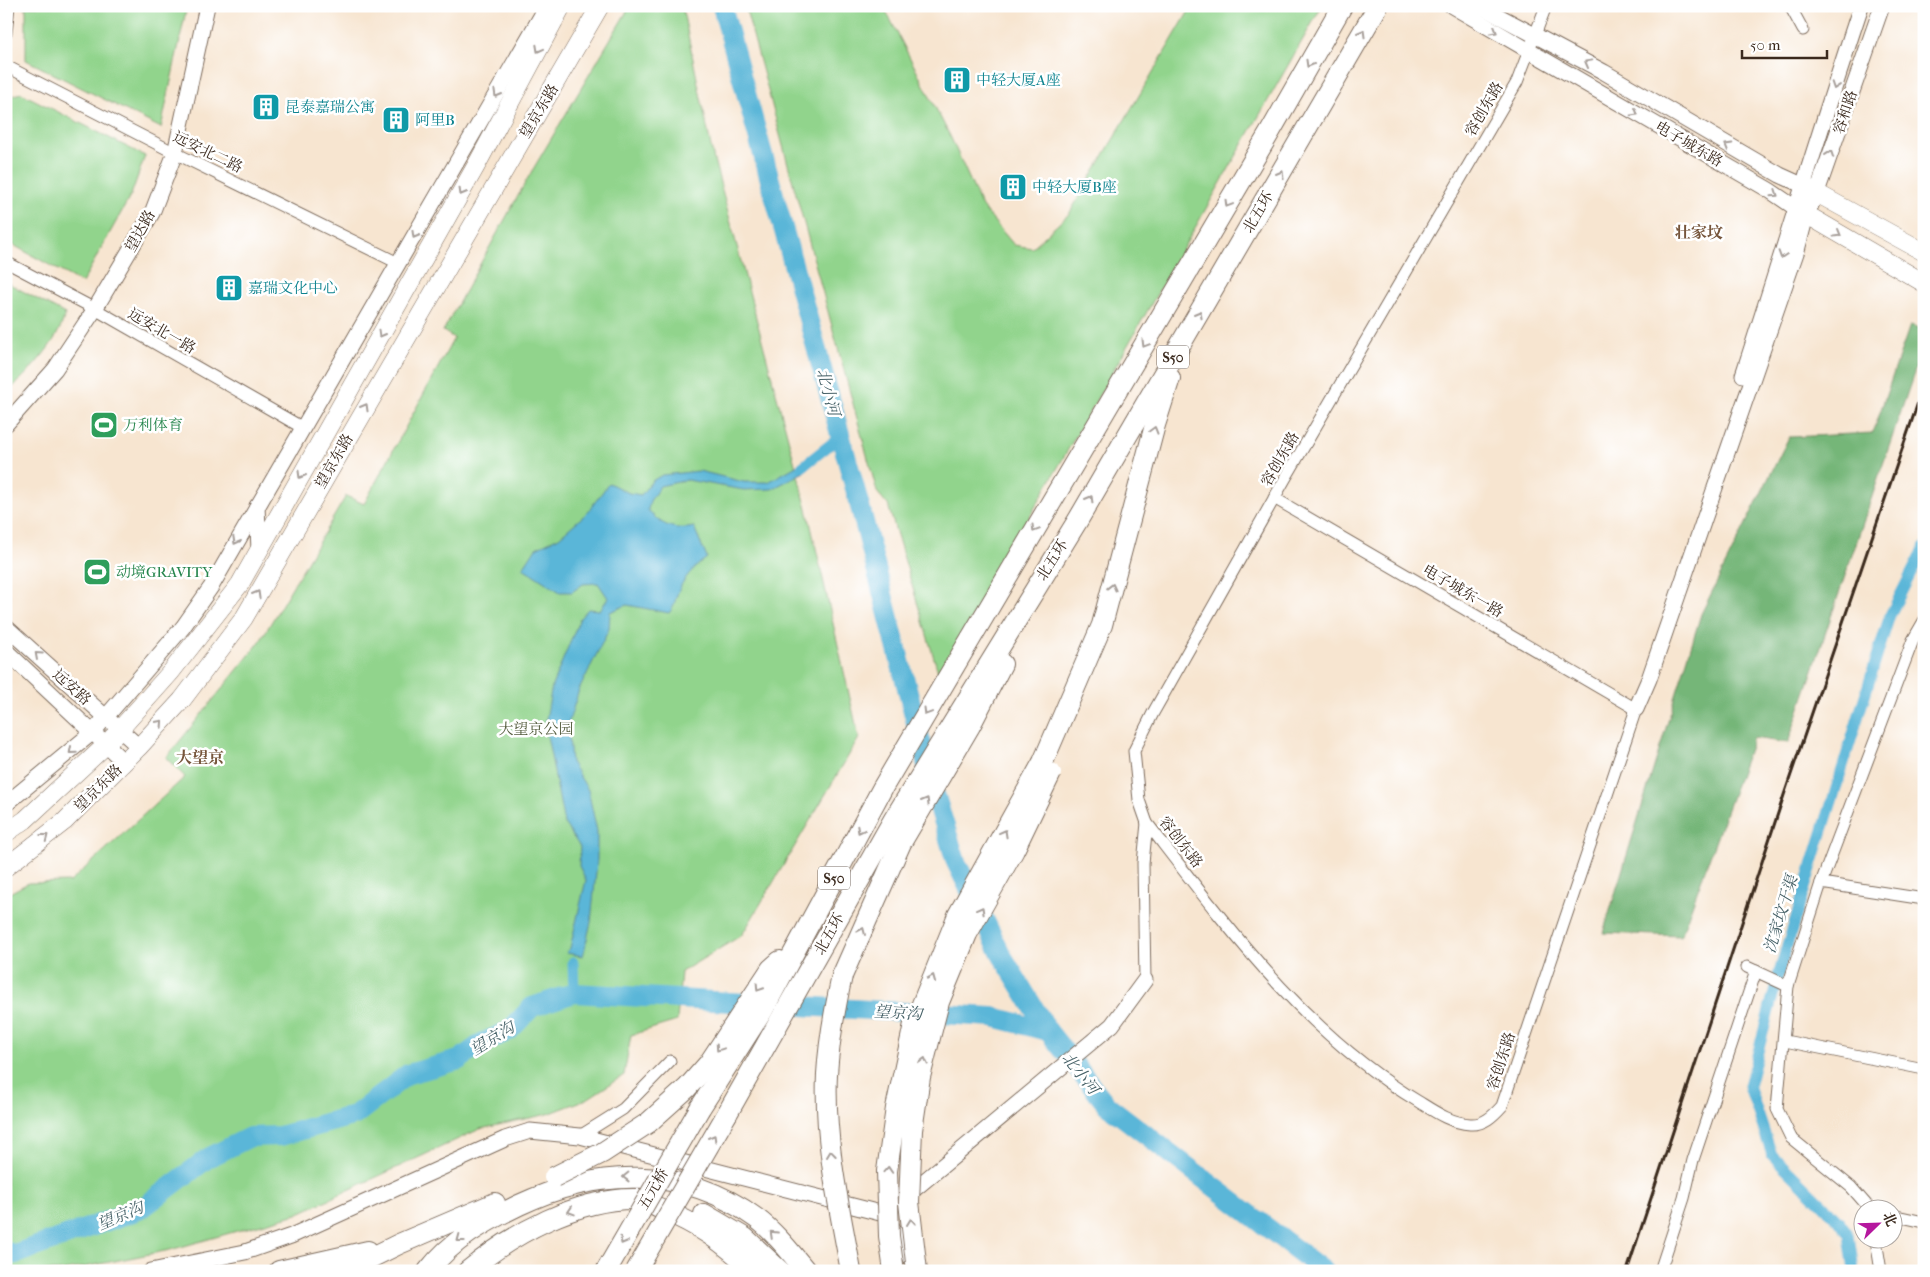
<svg xmlns="http://www.w3.org/2000/svg" width="1930" height="1277" font-family="'IM FELL French Canon','Noto Serif SC',serif">
  <style>
    .green { fill: #91d48c; stroke: #667f55 }
    .forest { fill: #74b678; stroke: #58704b }
    .water { fill: #5ab6d8; stroke: #4a707b }
    .lines { fill: none; stroke-linecap: round; stroke-linejoin: round }
    .canal { stroke: #5ab6d8; stroke-width: 11 }
    .river { stroke: #5ab6d8; stroke-width: 20 }
    .street-casing { stroke: #7d6b5c; stroke-width: 13 }
    .secondary-casing { stroke: #7d6b5c; stroke-width: 17 }
    .primary-casing { stroke: #7d6b5c; stroke-width: 19 }
    .highway-casing { stroke: #7d6b5c; stroke-width: 22 }
    .street { stroke: #fff; stroke-width: 11 }
    .secondary { stroke: #fff; stroke-width: 15 }
    .primary { stroke: #fff; stroke-width: 18 }
    .highway { stroke: #fff; stroke-width: 20 }
    .rail { stroke: #3b2a1e; stroke-width: 3 }
    .highway-bridge-casing { stroke: #7d6b5c; stroke-width: 22; stroke-linecap: butt }
    .highway-bridge { stroke: #fff; stroke-width: 20 }
    .oneway { stroke: #a79f9a }
    .labels { text-anchor: middle; stroke-width: 5; stroke-linejoin: round; paint-order: stroke }
    .shield { fill: #fff; stroke: #766a62; stroke-width: 1 }
    .shield-label { font-size: 14px; font-weight: bold; fill: #3b2a1e }
    .culture-label { font-size: 15px; fill: #0d838f; stroke: #fff; text-anchor: start }
    .street-label { font-size: 15px; fill: #3b2a1e; stroke: #fff }
    .leisure-label { font-size: 15px; fill: #27864d; stroke: #fff; text-anchor: start }
    .park-label { font-size: 15px; fill: #555d3f; stroke: #fff }
    .neighbourhood-label { font-size: 16px; font-weight: bold; fill: #76553b; stroke: #fff }
    .water-label { font-size: 16px; font-style: italic; fill: #476268; stroke: #fff }
  </style>
  <rect width="100%" height="100%" fill="#fff"/>
  <filter id="ink" filterUnits="userSpaceOnUse"><feTurbulence type="fractalNoise" baseFrequency=".02" numOctaves="2"/><feDisplacementMap in="SourceGraphic" scale="10" xChannelSelector="R" yChannelSelector="G"/><feConvolveMatrix kernelMatrix="1 2 1 2 8 2 1 2 1" color-interpolation-filters="sRGB"/></filter>
  <filter id="wash" filterUnits="userSpaceOnUse"><feTurbulence type="fractalNoise" baseFrequency=".0096" numOctaves="4" result="noise"/><feDisplacementMap in="SourceGraphic" scale="20" xChannelSelector="R" yChannelSelector="G"/><feGaussianBlur stdDeviation="1.12" result="paint"/><feColorMatrix in="noise" values="0 0 0 0 0 0 0 0 0 0 0 0 0 0 0 0 0 1.4 0 .05"/><feComposite in="paint" operator="in"/></filter>
  <g filter="url(#wash)">
    <rect width="100%" height="100%" fill="#f7e5d0"/>
    <g class="green">
      <polygon points="26,6 187,6 161,128 26,60"/>
      <polygon points="630,6 682,6 713,156 808,513 859,738 742,935 681,972 677,1021 631,1035 624,1075 587,1099 548,1114 480,1129 297,1214 170,1250 84,1267 60,1271 6,1271 6,895 28,883 70,882 185,777 166,758 259,643 346,496 364,504 454,338 443,331 529,176"/>
      <polygon points="745,6 886,6 886,11 951,138 982,207 1014,245 1032,248 1069,214 1192,6 1322,6 939,675 888,505 877,492"/>
      <polygon points="21,93 145,156 131,195 82,283 6,241 6,100 8,97"/>
      <path d="M6,282l59,32c-7,30 -37,58 -59,80z"/>
    </g>
    <polygon class="forest" points="1910,325 1924,329 1924,344 1788,743 1753,738 1681,936 1603,933 1701,614 1789,437 1873,433"/>
    <path class="water" d="M800,464l4,8 -32,17 -28,1 -57,-10 -27,6 -10,15 -2,9c13,15 25,21 46,17l13,31c-13,9 -25,21 -30,37 -3,8 -2,11 -8,18l-42,-8 -17,7 -1,17 -30,61 -11,34 3,38 17,28 9,41v31l-6,60 -8,34 -17,-3 4,-5 16,-68 -7,-14 1,-19 -16,-24 -19,-98 7,-39 28,-68 8,-9 12,1 8,-12 -10,-15 -15,1 -11,8h-12l-37,-24 13,-20 23,-11 28,-24 22,-30 20,10 12,2 11,-14 10,-6 37,-4 45,11h24z"/>
    <g class="lines">
      <g class="canal">
        <polyline points="802,467 841,436"/>
        <polyline points="573,962 574,993"/>
        <polyline points="1854,1271 1849,1235 1839,1221 1772,1155 1749,1086 1781,965 1890,615 1924,548"/>
      </g>
      <g class="river">
        <polyline points="722,6 862,514 930,777"/>
        <polyline points="936,797 956,862 1001,954 1048,1031 1107,1105 1324,1271"/>
        <polyline points="6,1252 15,1254 141,1209 208,1158 250,1137 280,1136 355,1115 408,1074 459,1060 482,1043 509,1031 532,1007 574,993 993,1017 1048,1031"/>
      </g>
    </g>
  </g>
  <g filter="url(#ink)">
    <g class="lines">
      <defs>
        <g id="street">
          <polyline points="1790,6 1803,30"/>
          <polyline points="6,33 9,6"/>
          <polyline points="6,66 175,153 398,263"/>
          <polyline points="6,262 95,309 303,428"/>
          <path d="M1274,498l362,211 -134,397c-9,10 -18,19 -32,18 -19,-1 -35,-12 -51,-22 -113,-67 -193,-177 -272,-279l-8,-23 -5,-49 19,-38 132,-234 232,-397 29,-76"/>
          <polyline points="1821,883 1913,640 1924,621"/>
          <polyline points="1747,967 1788,986"/>
          <polyline points="1145,980 1143,863 1147,823"/>
          <polyline points="1785,1041 1924,1069"/>
          <polyline points="580,1136 623,1109 670,1061"/>
          <polyline points="1871,1210 1851,1187 1791,1138 1777,1109 1788,986 1821,883 1924,899"/>
          <polyline points="1892,1215 1924,1222"/>
          <polyline points="1876,1240 1881,1271"/>
          <polyline points="1660,1271 1684,1198 1693,1160 1756,971"/>
        </g>
        <g id="secondary">
          <polyline points="1452,6 1769,190 1797,209"/>
          <polyline points="1480,6 1604,72 1780,175 1802,185"/>
          <path d="M1743,375c40,-123 77,-246 118,-369"/>
          <polyline points="6,424 55,369 95,309 152,213 175,153 207,6"/>
          <polyline points="257,506 259,550"/>
          <polyline points="6,627 139,747"/>
          <polyline points="6,651 124,762"/>
          <polyline points="1636,709 1649,679 1797,250 1806,216 1817,192 1882,6"/>
          <polyline points="6,804 93,732 183,627 211,587 547,6"/>
          <polyline points="905,1197 1112,1025 1145,980"/>
          <polyline points="151,1271 245,1252 291,1236 505,1139 530,1131 580,1136 884,1214 914,1263"/>
        </g>
        <g id="primary">
          <polyline points="1802,185 1924,252"/>
          <polyline points="1797,209 1924,283"/>
          <polyline points="6,833 25,820 106,745 171,672 240,584 476,166 562,6"/>
          <polyline points="6,867 65,821 139,747 182,700 244,618 600,6"/>
        </g>
        <g id="highway">
          <polyline points="1043,762 1102,625 1155,425 1170,378"/>
          <polyline points="842,976 901,843 970,726 1002,664"/>
          <polyline points="700,1108 763,1010 883,787 1270,132 1342,6"/>
          <polyline points="727,1114 894,819 1078,520 1378,6"/>
          <polyline points="648,1123 687,1088 709,1063 771,969 780,961"/>
          <polyline points="704,1214 745,1238 780,1271"/>
          <polyline points="279,1271 368,1251"/>
          <polyline points="344,1271 399,1244 495,1203"/>
          <path d="M428,1271c24,-31 56,-49 91,-66 78,-37 165,-40 237,13 19,14 35,35 50,53"/>
          <path d="M468,1271c44,-37 110,-74 170,-72 6,1 15,6 21,9 40,17 64,33 95,63"/>
        </g>
      </defs>
      <use href="#street" class="street-casing"/>
      <use href="#secondary" class="secondary-casing"/>
      <use href="#primary" class="primary-casing"/>
      <use href="#highway" class="highway-casing"/>
      <use href="#street" class="street"/>
      <use href="#secondary" class="secondary"/>
      <use href="#primary" class="primary"/>
      <use href="#highway" class="highway"/>
      <polyline class="rail" points="1627,1271 1784,795 1924,385"/>
      <defs>
        <g id="highway-bridge">
          <path d="M842,976c-7,32 -13,64 -15,98 -3,66 12,132 24,197"/>
          <polyline points="554,1177 602,1153 648,1123"/>
          <polyline points="606,1271 700,1108"/>
          <polyline points="636,1271 727,1114"/>
          <polyline points="894,1271 889,1236 887,1171 896,1108 914,1024 958,915 1043,762"/>
          <polyline points="917,1271 909,1202 912,1130 920,1077 939,1002 967,934 1014,850 1051,773"/>
        </g>
      </defs>
      <use href="#highway-bridge" class="highway-bridge-casing"/>
      <use href="#highway-bridge" class="highway-bridge"/>
    </g>
    <defs><path id="oneway-chevron" d="M-2-3.5L2.5 0L-2 3.5" fill="none" stroke-width="1.6" stroke-linecap="round" stroke-linejoin="round" transform="scale(1.25)"/></defs>
    <g class="oneway">
      <use href="#oneway-chevron" transform="translate(1494 31) rotate(30)"/>
      <use href="#oneway-chevron" transform="translate(1362 33) rotate(-60)"/>
      <use href="#oneway-chevron" transform="translate(539 49) rotate(118)"/>
      <use href="#oneway-chevron" transform="translate(1588 63) rotate(-151)"/>
      <use href="#oneway-chevron" transform="translate(1309 64) rotate(120)"/>
      <use href="#oneway-chevron" transform="translate(1835 86) rotate(109)"/>
      <use href="#oneway-chevron" transform="translate(497 94) rotate(120)"/>
      <use href="#oneway-chevron" transform="translate(1635 113) rotate(30)"/>
      <use href="#oneway-chevron" transform="translate(1728 146) rotate(-150)"/>
      <use href="#oneway-chevron" transform="translate(1830 154) rotate(-71)"/>
      <use href="#oneway-chevron" transform="translate(1281 174) rotate(-60)"/>
      <use href="#oneway-chevron" transform="translate(462 192) rotate(120)"/>
      <use href="#oneway-chevron" transform="translate(1775 194) rotate(34)"/>
      <use href="#oneway-chevron" transform="translate(1228 204) rotate(121)"/>
      <use href="#oneway-chevron" transform="translate(1838 234) rotate(30)"/>
      <use href="#oneway-chevron" transform="translate(415 235) rotate(120)"/>
      <use href="#oneway-chevron" transform="translate(1782 255) rotate(108)"/>
      <use href="#oneway-chevron" transform="translate(1199 314) rotate(-60)"/>
      <use href="#oneway-chevron" transform="translate(381 334) rotate(120)"/>
      <use href="#oneway-chevron" transform="translate(1145 344) rotate(121)"/>
      <use href="#oneway-chevron" transform="translate(365 407) rotate(-60)"/>
      <use href="#oneway-chevron" transform="translate(1154 430) rotate(-74)"/>
      <use href="#oneway-chevron" transform="translate(301 475) rotate(120)"/>
      <use href="#oneway-chevron" transform="translate(1090 499) rotate(-60)"/>
      <use href="#oneway-chevron" transform="translate(1035 529) rotate(121)"/>
      <use href="#oneway-chevron" transform="translate(236 541) rotate(119)"/>
      <use href="#oneway-chevron" transform="translate(1112 587) rotate(-76)"/>
      <use href="#oneway-chevron" transform="translate(257 594) rotate(-60)"/>
      <use href="#oneway-chevron" transform="translate(38 655) rotate(-138)"/>
      <use href="#oneway-chevron" transform="translate(927 712) rotate(121)"/>
      <use href="#oneway-chevron" transform="translate(160 723) rotate(-48)"/>
      <use href="#oneway-chevron" transform="translate(72 751) rotate(139)"/>
      <use href="#oneway-chevron" transform="translate(926 801) rotate(-60)"/>
      <use href="#oneway-chevron" transform="translate(860 830) rotate(118)"/>
      <use href="#oneway-chevron" transform="translate(1004 833) rotate(-61)"/>
      <use href="#oneway-chevron" transform="translate(45 837) rotate(-38)"/>
      <use href="#oneway-chevron" transform="translate(981 910) rotate(-61)"/>
      <use href="#oneway-chevron" transform="translate(862 931) rotate(-66)"/>
      <use href="#oneway-chevron" transform="translate(932 978) rotate(-68)"/>
      <use href="#oneway-chevron" transform="translate(759 988) rotate(123)"/>
      <use href="#oneway-chevron" transform="translate(719 1048) rotate(124)"/>
      <use href="#oneway-chevron" transform="translate(924 1061) rotate(-76)"/>
      <use href="#oneway-chevron" transform="translate(713 1138) rotate(-60)"/>
      <use href="#oneway-chevron" transform="translate(831 1154) rotate(-97)"/>
      <use href="#oneway-chevron" transform="translate(888 1170) rotate(-86)"/>
      <use href="#oneway-chevron" transform="translate(626 1177) rotate(179)"/>
      <use href="#oneway-chevron" transform="translate(571 1211) rotate(162)"/>
      <use href="#oneway-chevron" transform="translate(911 1222) rotate(-97)"/>
      <use href="#oneway-chevron" transform="translate(773 1234) rotate(-136)"/>
      <use href="#oneway-chevron" transform="translate(460 1239) rotate(143)"/>
      <use href="#oneway-chevron" transform="translate(623 1241) rotate(120)"/>
    </g>
  </g>
  <defs>
    <symbol id="building-square" viewBox="-11 -11 22 22"><rect x="-9" y="-9" width="18" height="18" rx="4" fill="#0f9aa8" stroke="#fff"/><path d="M-4-6H4V6H1V3H-1V6H-4ZM-2.5-4.3h1.7v1.8h-1.7ZM.8-4.3h1.7v1.8H.8ZM-2.5-1h1.7V.8h-1.7ZM.8-1h1.7V.8H.8Z" fill="#fff"/></symbol>
    <symbol id="stadium-square" viewBox="-11 -11 22 22"><rect x="-9" y="-9" width="18" height="18" rx="4" fill="#2e9e5b" stroke="#fff"/><path d="M0-5a6.5 5 0 1 0 0 10a6.5 5 0 1 0 0-10ZM-3.5-1.8h7v3.6h-7Z" fill="#fff"/></symbol>
  </defs>
  <g fill-rule="evenodd">
    <use href="#building-square" x="941" y="64" width="32" height="32"/>
    <use href="#building-square" x="250" y="91" width="32" height="32"/>
    <use href="#building-square" x="380" y="104" width="32" height="32"/>
    <use href="#building-square" x="997" y="171" width="32" height="32"/>
    <use href="#building-square" x="213" y="272" width="32" height="32"/>
    <use href="#stadium-square" x="88" y="409" width="32" height="32"/>
    <use href="#stadium-square" x="81" y="556" width="32" height="32"/>
  </g>
  <g class="labels">
    <g class="shield">
      <rect x="1157" y="345.5" width="32" height="23" rx="4"/>
      <rect x="818" y="866.5" width="32" height="23" rx="4"/>
    </g>
    <g class="shield-label">
      <text x="1173" y="362">S50</text>
      <text x="834" y="883">S50</text>
    </g>
    <g class="culture-label">
      <text x="976" y="85">中轻大厦A座</text>
      <text x="285" y="112">昆泰嘉瑞公寓</text>
      <text x="415" y="125">阿里B</text>
      <text x="1032" y="192">中轻大厦B座</text>
      <text x="248" y="293">嘉瑞文化中心</text>
    </g>
    <g class="street-label">
      <text transform="translate(1484 109) rotate(-60)" y="5">容创东路</text>
      <text transform="translate(539 111) rotate(-59)" y="5">望京东路</text>
      <text transform="translate(1845 112) rotate(-71)" y="5">容和路</text>
      <text transform="translate(1689 144) rotate(30)" y="5">电子城东路</text>
      <text transform="translate(208 152) rotate(26)" y="5">远安北二路</text>
      <text transform="translate(1258 212) rotate(-60)" y="5">北五环</text>
      <text transform="translate(140 231) rotate(-61)" y="5">望达路</text>
      <text transform="translate(162 331) rotate(30)" y="5">远安北一路</text>
      <text transform="translate(1280 459) rotate(-60)" y="5">容创东路</text>
      <text transform="translate(334 461) rotate(-60)" y="5">望京东路</text>
      <text transform="translate(1052 560) rotate(-58)" y="5">北五环</text>
      <text transform="translate(1463 591) rotate(30)" y="5">电子城东一路</text>
      <text transform="translate(72 687) rotate(42)" y="5">远安路</text>
      <text transform="translate(98 788) rotate(-45)" y="5">望京东路</text>
      <text transform="translate(1181 842) rotate(52)" y="5">容创东路</text>
      <text transform="translate(829 934) rotate(-61)" y="5">北五环</text>
      <text transform="translate(1501 1061) rotate(-72)" y="5">容创东路</text>
      <text transform="translate(653 1189) rotate(-60)" y="5">五元桥</text>
    </g>
    <g class="leisure-label">
      <text x="123" y="430">万利体育</text>
      <text x="116" y="577">动境GRAVITY</text>
    </g>
    <g class="park-label">
      <text x="536" y="734">大望京公园</text>
    </g>
    <g class="neighbourhood-label">
      <text x="1699" y="238">壮家坟</text>
      <text x="200" y="763">大望京</text>
    </g>
    <g class="water-label">
      <text transform="translate(829 392) rotate(75)" y="6">北小河</text>
      <text transform="translate(1780 914) rotate(-73)" y="6">沈家坟干渠</text>
      <text transform="translate(898 1012) rotate(3)" y="6">望京沟</text>
      <text transform="translate(492 1038) rotate(-32)" y="6">望京沟</text>
      <text transform="translate(1081 1073) rotate(51)" y="6">北小河</text>
      <text transform="translate(120 1215) rotate(-23)" y="6">望京沟</text>
    </g>
  </g>
  <rect width="1930" height="1277" fill="none" stroke="#fff" stroke-width="25"/>
  <g transform="translate(1878 1224) rotate(67)"><circle r="24" fill="#ffffff" stroke="#b1aaa5"/>
  <path d="M0-4L9 19L0 12L-9 19Z" fill="#b5179e"/>
  <text y="-8" font-size="14" font-weight="bold" text-anchor="middle" fill="#3b2a1e">北</text>
  </g>
  <path d="M1742 50v8h85v-8" fill="none" stroke="#3b2a1e" stroke-width="2.5"/>
  <text x="1750" y="50" font-size="15" fill="#3b2a1e" stroke="#ffffff" stroke-width="4" paint-order="stroke">50 m</text>
</svg>
